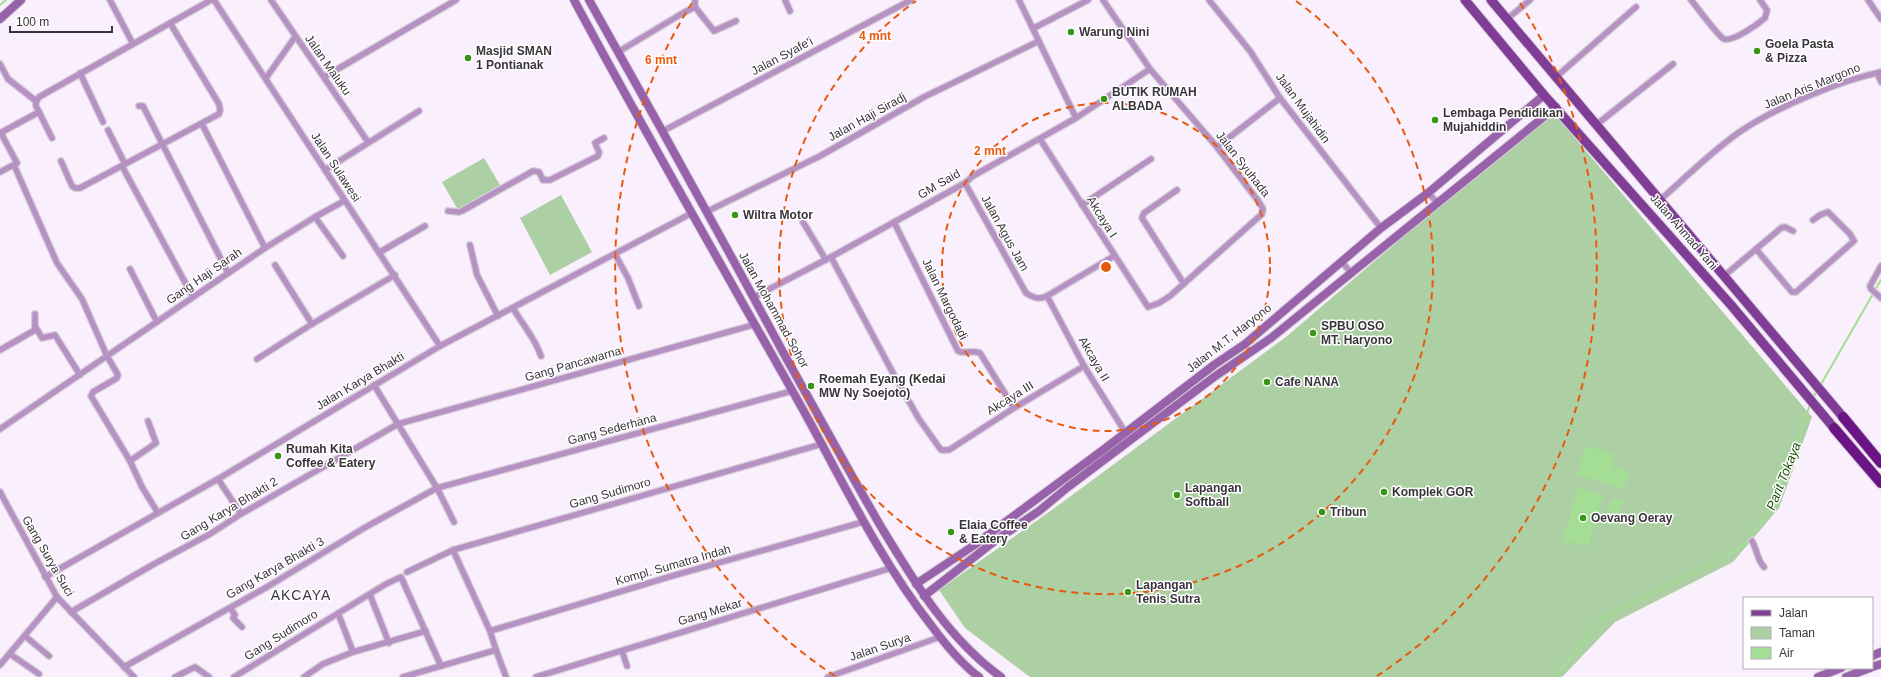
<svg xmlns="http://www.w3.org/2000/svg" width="1881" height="677" font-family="Arial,sans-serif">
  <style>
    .green { fill: #accfa3 }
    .water { fill: #a3de94 }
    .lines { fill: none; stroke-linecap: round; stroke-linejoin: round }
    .stream { stroke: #a3de94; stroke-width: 2 }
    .street-casing { stroke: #d7cdda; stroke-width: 8 }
    .secondary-casing { stroke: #d7cdda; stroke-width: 10 }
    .primary-casing { stroke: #d7cdda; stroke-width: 11 }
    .highway-casing { stroke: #d7cdda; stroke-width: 12 }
    .street { stroke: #b692c3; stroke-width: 5.5 }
    .secondary { stroke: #9762a9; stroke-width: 8 }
    .primary { stroke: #803d96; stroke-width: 9 }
    .highway { stroke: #6b1484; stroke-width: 10 }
    .ring { fill: none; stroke: #e8590c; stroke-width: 2; stroke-dasharray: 7 5 }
    .poi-dot { fill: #399614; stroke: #fff; stroke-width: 1.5 }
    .labels { text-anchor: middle; stroke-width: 3; stroke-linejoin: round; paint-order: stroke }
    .poi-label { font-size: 12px; font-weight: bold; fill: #39343b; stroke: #fff; text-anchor: start }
    .street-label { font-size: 12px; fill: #39343b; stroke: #fff }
    .water-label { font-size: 13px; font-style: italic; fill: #184f01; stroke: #fff }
    .quarter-label { font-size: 14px; letter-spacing: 1px; fill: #39343b; stroke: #fff }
    .centre { fill: #e8590c; stroke: #fff; stroke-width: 2 }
    .ring-label { font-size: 12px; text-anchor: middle; font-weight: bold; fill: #e8590c; stroke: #fff; stroke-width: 3; stroke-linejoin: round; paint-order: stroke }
  </style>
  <rect width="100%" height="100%" fill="#faeffd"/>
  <g class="green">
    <polygon points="1551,110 1812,417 1779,508 1733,562 1615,622 1562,677 1030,677 965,628 939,590 1056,507 1286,337"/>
    <polygon points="484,158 500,185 458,210 442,182"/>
    <polygon points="561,195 592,252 550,275 520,218"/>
  </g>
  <g class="water">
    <polygon points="1586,446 1615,454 1612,467 1629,472 1624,489 1577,475"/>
    <polygon points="1578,488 1603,495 1588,547 1563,540"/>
    <polygon points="1612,498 1623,501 1614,526 1604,523"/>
  </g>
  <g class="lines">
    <g class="stream">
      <polyline points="0,5 6,0"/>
      <polyline points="1820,386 1881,280"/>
      <polyline points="1813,398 1817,390"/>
      <polyline points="1555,677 1603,618 1722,559 1749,541 1769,511 1800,435 1810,404"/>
    </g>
    <defs>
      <g id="street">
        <polyline points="110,0 133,44"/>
        <polyline points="214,0 440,346"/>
        <polyline points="271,0 368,142"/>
        <polyline points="785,0 790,11"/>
        <polyline points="1019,0 1076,118"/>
        <polyline points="1209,0 1250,51 1280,98 1381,228"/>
        <path d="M1691,0c6,7 27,36 33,39 9,3 34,-15 41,-21l2,-8 -7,-10"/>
        <polyline points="1868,0 1881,19"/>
        <polyline points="695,7 714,31 736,21"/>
        <polyline points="1507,19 1530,0"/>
        <polyline points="1034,28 1088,0"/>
        <polyline points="618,52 683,13 695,7 695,0"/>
        <polyline points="0,64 8,79 36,101"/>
        <polyline points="80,73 103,122"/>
        <polyline points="1877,73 1881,82"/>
        <polyline points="324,77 456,0"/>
        <polyline points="1556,77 1636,7"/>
        <polyline points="266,78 295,37"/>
        <polyline points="139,106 143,106 228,273"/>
        <polyline points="202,124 265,248"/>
        <polyline points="1596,125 1673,64"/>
        <polyline points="108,130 125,164"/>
        <polyline points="663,131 911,0"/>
        <polyline points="52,138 36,106 36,102 39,97 211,0"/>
        <polyline points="1040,139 1148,307 1159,303 1170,296 1262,214 1263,209 1259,202 1217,147 1150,69 1103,0"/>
        <polyline points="1217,147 1280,98"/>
        <polyline points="61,161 72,186 75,188 80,188 219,114 220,110 219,104 170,23"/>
        <polyline points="14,165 57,263 82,299 107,356 118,375 117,378 93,392 91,396 130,461"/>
        <polyline points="122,166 193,297"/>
        <polyline points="325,170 419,111"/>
        <polyline points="0,172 17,163 3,137 2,132 39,112"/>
        <path d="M965,183l61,110c8,5 13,7 21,3l67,-40"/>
        <polyline points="1177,190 1144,213 1142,218 1184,284"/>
        <polyline points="1428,193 1438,203"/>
        <path d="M1659,201c26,-23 51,-48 79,-68 36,-25 101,-52 143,-61"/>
        <polyline points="1082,205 1151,159"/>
        <polyline points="448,211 459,212 462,211 533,171 539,172 543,180 550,180 598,156 599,152 595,143 604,138"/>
        <polyline points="706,212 820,156 924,97 1039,41"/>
        <polyline points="315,217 343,256"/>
        <polyline points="803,222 826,260"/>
        <path d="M894,222l64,129c7,4 15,-2 22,2l34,55"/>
        <polyline points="470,245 477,275 498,316"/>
        <polyline points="1756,249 1792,292 1796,292 1854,241 1850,234 1828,212 1820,215 1813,220"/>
        <polyline points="380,252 425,226"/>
        <polyline points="615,254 628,278 639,306"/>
        <polyline points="831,257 894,375 919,419 941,450 949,450 1014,408 1084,366"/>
        <polyline points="1342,262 1351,273"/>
        <polyline points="275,265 312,324"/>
        <polyline points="1881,266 1870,286 1871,289 1881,298"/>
        <polyline points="130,269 157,322"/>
        <polyline points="1724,276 1781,228 1785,227 1793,231"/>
        <polyline points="1047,296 1084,366 1125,432"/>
        <polyline points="754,297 831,257 965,183 973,176 1076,118 1150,69"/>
        <path d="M513,308c9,16 22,30 28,48"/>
        <polyline points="35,326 42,338 55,335 80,375"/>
        <polyline points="0,350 35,330 35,314"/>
        <polyline points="257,359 312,324 395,275"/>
        <polyline points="374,385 437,488 454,522"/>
        <polyline points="148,421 156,443 130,461 142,487 158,513"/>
        <polyline points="0,429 265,248 315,217 344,201"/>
        <polyline points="218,479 241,514"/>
        <polyline points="0,492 57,597 134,677"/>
        <path d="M1752,541c5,8 5,19 12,26"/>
        <polyline points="453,550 490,631 496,650 506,677"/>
        <polyline points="407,572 453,550 822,444"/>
        <polyline points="45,577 218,479 440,346 692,213"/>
        <polyline points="370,595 389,643"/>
        <polyline points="230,608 235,615 233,618 242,627"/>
        <polyline points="71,612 154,564 210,534 241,514 398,424 753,325"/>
        <polyline points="338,613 353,652"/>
        <polyline points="490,631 672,576 863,522"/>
        <polyline points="25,636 49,656"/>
        <polyline points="622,651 627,666"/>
        <polyline points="10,654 39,674"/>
        <polyline points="0,665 57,597"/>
        <polyline points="124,667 267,587 364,528 437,488 792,391"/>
        <polyline points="175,677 195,667 209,677"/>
        <polyline points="234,677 386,584 401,577 441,666"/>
        <polyline points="304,677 323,664 353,652 426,631"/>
        <polyline points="403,677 496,650"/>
        <polyline points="536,677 891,568"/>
        <polyline points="828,677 940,637"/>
      </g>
      <g id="secondary">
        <path d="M574,0c75,140 155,278 233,417 39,71 74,144 124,208 14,19 29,38 48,52"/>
        <path d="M589,0c66,117 131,235 195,354 32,57 63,114 96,171 34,56 67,113 121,152"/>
        <polyline points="0,19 21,0"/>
        <polyline points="916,584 973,546 1103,450 1214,365 1245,344 1381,228 1428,193 1544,95"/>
        <polyline points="924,596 996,540 1039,511 1068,487 1214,377 1271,338 1556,107"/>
        <polyline points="1872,656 1881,652"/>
        <polyline points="1872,667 1881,664"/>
        <polyline points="1818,677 1841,668"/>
        <polyline points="1846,677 1870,668"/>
      </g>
      <g id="primary">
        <polyline points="1465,0 1544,95 1731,305 1834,428"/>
        <polyline points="1491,0 1843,417"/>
      </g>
      <g id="highway">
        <polyline points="1843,417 1881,463"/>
        <polyline points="1834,428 1881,483"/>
      </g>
    </defs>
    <use href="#street" class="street-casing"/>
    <use href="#secondary" class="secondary-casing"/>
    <use href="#primary" class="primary-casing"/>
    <use href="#highway" class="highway-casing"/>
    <use href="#street" class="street"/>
    <use href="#secondary" class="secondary"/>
    <use href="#primary" class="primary"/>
    <use href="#highway" class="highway"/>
  </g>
  <g class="ring">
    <circle cx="1106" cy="267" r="164"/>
    <path d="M1296 1A327 327 0 1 1 916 1"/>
    <path d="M835 676A491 491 0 0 1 692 3M1520 3A491 491 0 0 1 1377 676"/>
  </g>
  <g class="poi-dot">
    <circle cx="1071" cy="32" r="4"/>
    <circle cx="1757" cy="51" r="4"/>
    <circle cx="468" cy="58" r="4"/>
    <circle cx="1104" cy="99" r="4"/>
    <circle cx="1435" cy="120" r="4"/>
    <circle cx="735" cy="215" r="4"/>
    <circle cx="1313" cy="333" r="4"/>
    <circle cx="1267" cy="382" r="4"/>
    <circle cx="811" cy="386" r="4"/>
    <circle cx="278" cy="456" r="4"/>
    <circle cx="1384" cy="492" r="4"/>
    <circle cx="1177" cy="495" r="4"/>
    <circle cx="1322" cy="512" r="4"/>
    <circle cx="1583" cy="518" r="4"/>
    <circle cx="951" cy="532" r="4"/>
    <circle cx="1128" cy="592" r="4"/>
  </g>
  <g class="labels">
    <g class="poi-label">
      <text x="1079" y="36">Warung Nini</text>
      <text x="1765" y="48">Goela Pasta<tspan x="1765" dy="14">&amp; Pizza</tspan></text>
      <text x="476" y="55">Masjid SMAN<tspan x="476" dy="14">1 Pontianak</tspan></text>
      <text x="1112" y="96">BUTIK RUMAH<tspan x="1112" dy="14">ALBADA</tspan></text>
      <text x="1443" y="117">Lembaga Pendidikan<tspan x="1443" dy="14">Mujahiddin</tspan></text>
      <text x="743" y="219">Wiltra Motor</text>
      <text x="1321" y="330">SPBU OSO<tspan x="1321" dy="14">MT. Haryono</tspan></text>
      <text x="819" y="383">Roemah Eyang (Kedai<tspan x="819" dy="14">MW Ny Soejoto)</tspan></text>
      <text x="1275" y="386">Cafe NANA</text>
      <text x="286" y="453">Rumah Kita<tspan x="286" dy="14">Coffee &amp; Eatery</tspan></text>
      <text x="1185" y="492">Lapangan<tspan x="1185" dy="14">Softball</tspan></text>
      <text x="1392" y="496">Komplek GOR</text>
      <text x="1330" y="516">Tribun</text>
      <text x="1591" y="522">Oevang Oeray</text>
      <text x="959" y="529">Elaia Coffee<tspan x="959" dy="14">&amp; Eatery</tspan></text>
      <text x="1136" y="589">Lapangan<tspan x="1136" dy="14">Tenis Sutra</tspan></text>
    </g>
    <g class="street-label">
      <text transform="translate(782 56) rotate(-28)" y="4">Jalan Syafe'i</text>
      <text transform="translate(328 65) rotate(55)" y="4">Jalan Maluku</text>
      <text transform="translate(1812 86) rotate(-22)" y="4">Jalan Aris Margono</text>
      <text transform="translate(1303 108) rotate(54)" y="4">Jalan Mujahidin</text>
      <text transform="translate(867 117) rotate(-29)" y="4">Jalan Haji Siradj</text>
      <text transform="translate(1243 164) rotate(52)" y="4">Jalan Syuhada</text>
      <text transform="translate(336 167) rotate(57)" y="4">Jalan Sulawesi</text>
      <text transform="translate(939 184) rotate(-30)" y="4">GM Said</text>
      <text transform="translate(1102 217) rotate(58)" y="4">Akcaya I</text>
      <text transform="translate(1684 232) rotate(49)" y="4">Jalan Ahmad Yani</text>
      <text transform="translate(1005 233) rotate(61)" y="4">Jalan Agus Jam</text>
      <text transform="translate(204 276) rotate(-35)" y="4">Gang Haji Sarah</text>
      <text transform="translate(945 299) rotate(64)" y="4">Jalan Margodadi</text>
      <text transform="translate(774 310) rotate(61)" y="4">Jalan Mohammad Sohor</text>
      <text transform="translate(1229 338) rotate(-38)" y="4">Jalan M.T. Haryono</text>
      <text transform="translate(1094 359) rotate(60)" y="4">Akcaya II</text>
      <text transform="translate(573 364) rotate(-16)" y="4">Gang Pancawarna</text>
      <text transform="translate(360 381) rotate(-31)" y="4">Jalan Karya Bhakti</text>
      <text transform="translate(1010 398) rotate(-32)" y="4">Akcaya III</text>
      <text transform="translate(612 429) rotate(-15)" y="4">Gang Sederhana</text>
      <text transform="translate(610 493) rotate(-16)" y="4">Gang Sudimoro</text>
      <text transform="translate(229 509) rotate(-31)" y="4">Gang Karya Bhakti 2</text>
      <text transform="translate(48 556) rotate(60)" y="4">Gang Surya Suci</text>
      <text transform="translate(673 565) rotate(-16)" y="4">Kompl. Sumatra Indah</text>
      <text transform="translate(275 568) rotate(-30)" y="4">Gang Karya Bhakti 3</text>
      <text transform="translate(710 612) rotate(-17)" y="4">Gang Mekar</text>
      <text transform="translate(281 635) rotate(-32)" y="4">Gang Sudimoro</text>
      <text transform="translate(880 647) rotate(-19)" y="4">Jalan Surya</text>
    </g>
    <g class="water-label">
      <text transform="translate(1783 476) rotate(-68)" y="5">Parit Tokaya</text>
    </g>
    <g class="quarter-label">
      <text x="301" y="600">AKCAYA</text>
    </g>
  </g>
  <circle cx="1106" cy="267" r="6" class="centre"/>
  <g class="ring-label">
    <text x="875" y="40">4 mnt</text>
    <text x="661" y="64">6 mnt</text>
    <text x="990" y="155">2 mnt</text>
  </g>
  <rect x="1743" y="597" width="130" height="72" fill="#ffffff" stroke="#b0aeb1"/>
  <rect x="1751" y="610" width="20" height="6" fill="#803d96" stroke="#b0aeb1"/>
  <text x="1779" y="617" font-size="12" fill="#39343b">Jalan</text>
  <rect x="1751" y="627" width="20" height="12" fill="#accfa3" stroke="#b0aeb1"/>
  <text x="1779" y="637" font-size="12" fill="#39343b">Taman</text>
  <rect x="1751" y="647" width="20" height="12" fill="#a3de94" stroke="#b0aeb1"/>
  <text x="1779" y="657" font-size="12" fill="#39343b">Air</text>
  <path d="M10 26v6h102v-6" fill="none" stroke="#39343b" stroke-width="2"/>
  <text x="16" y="26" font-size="12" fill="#39343b" stroke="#ffffff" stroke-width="3" paint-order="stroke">100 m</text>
</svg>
